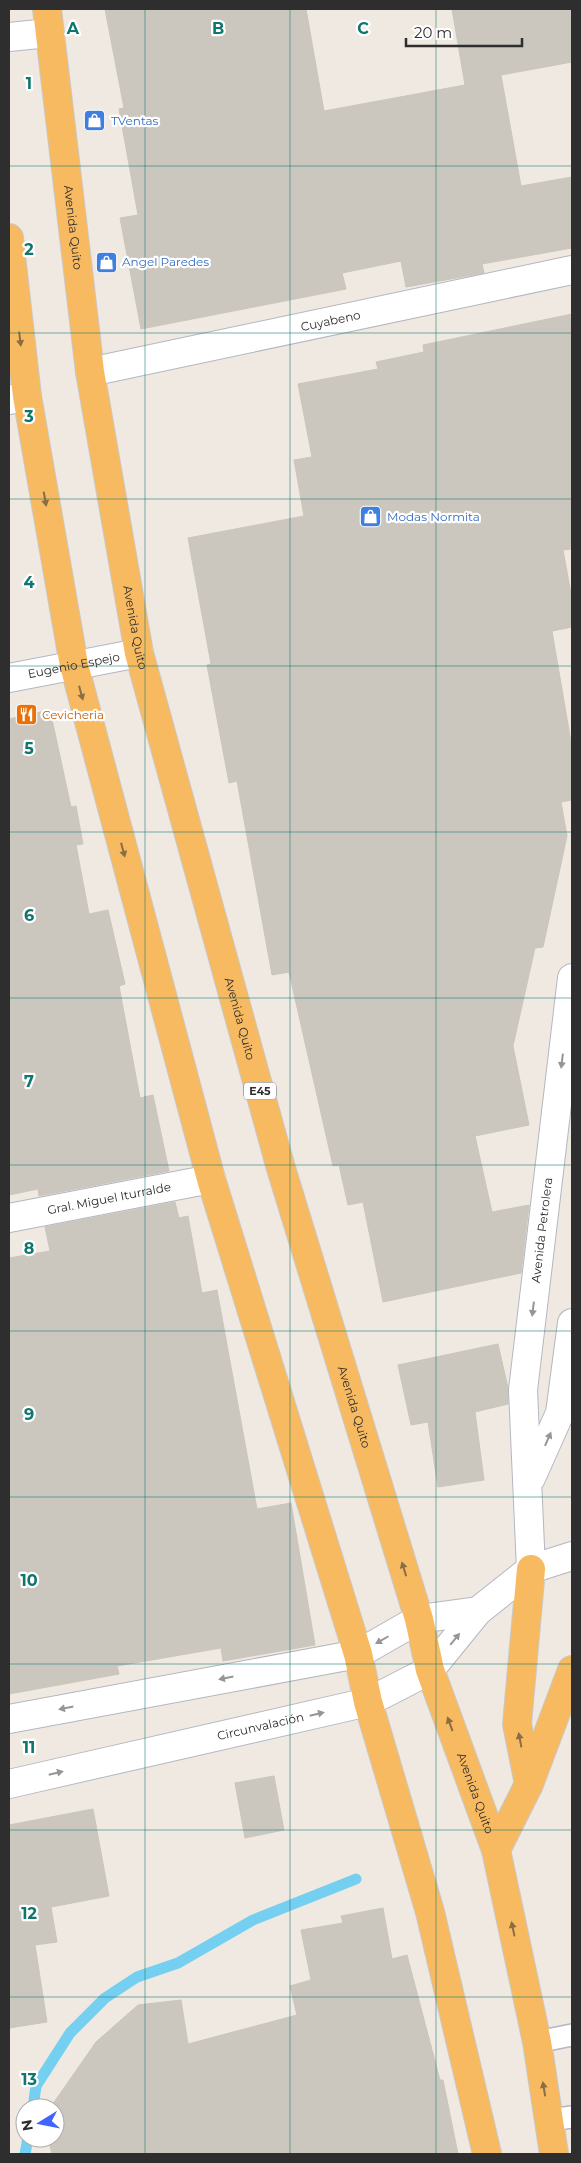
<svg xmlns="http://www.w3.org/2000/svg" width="581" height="2163" font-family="Montserrat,sans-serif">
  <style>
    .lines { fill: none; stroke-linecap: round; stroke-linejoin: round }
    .stream { stroke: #75cff0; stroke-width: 11 }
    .building { fill: #cbc7bf; stroke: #cbc5ba }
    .service-casing { stroke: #b4b7c1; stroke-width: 24 }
    .minor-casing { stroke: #b4b7c1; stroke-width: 30 }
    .secondary-casing { stroke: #b4b7c1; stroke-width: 30 }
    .trunk-casing { stroke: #c9c9c9; stroke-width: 30 }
    .service { stroke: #fff; stroke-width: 21 }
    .minor { stroke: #fff; stroke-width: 28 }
    .secondary { stroke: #fff; stroke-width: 28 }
    .trunk { stroke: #f8ba60; stroke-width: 28 }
    .oneway { fill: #896d44 }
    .oneway2 { fill: #969696 }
    .grid { fill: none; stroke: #0f766e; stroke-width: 1; stroke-opacity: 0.55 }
    .labels { text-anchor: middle; stroke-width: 4.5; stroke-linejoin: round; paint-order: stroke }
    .shield { fill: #fff; stroke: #6d6d6d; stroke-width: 1 }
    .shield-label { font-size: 11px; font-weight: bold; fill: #2e2e2e }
    .shop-label { font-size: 12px; fill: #366cbe; stroke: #fff; text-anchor: start }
    .street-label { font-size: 12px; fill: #2e2e2e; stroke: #fff }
    .food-label { font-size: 12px; fill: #c56008; stroke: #fff; text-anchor: start }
    .grid-label { font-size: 16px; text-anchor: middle; font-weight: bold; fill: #0f766e; stroke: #fff; stroke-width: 4.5; stroke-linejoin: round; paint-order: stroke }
  </style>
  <rect width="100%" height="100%" fill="#efe9e1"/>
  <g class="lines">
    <g class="stream">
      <polyline points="33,2108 36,2086 70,2033 105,1998 137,1977 178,1963 253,1920 356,1879"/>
      <polyline points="25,2154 28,2138"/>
    </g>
  </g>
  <g class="building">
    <polygon points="105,9 306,9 324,111 465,85 452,9 572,9 572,62 501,75 521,186 572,177 572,248 482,264 484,273 406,287 401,261 342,273 346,289 141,329 120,218 138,215 119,109 124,108"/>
    <polygon points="572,314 572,549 563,550 572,599 572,627 552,631 572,748 572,800 561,802 567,836 543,947 535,948 513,1046 529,1125 475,1136 492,1212 529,1205 521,1273 383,1302 363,1202 348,1205 339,1165 333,1166 289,972 272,975 237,781 229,783 207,665 211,664 188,538 304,516 294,460 312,457 298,384 378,369 376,362 424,352 423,345"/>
    <polygon points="50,710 71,807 76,806 83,844 76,845 89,914 108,910 125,984 119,986 140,1098 153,1095 169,1171 39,1196 38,1189 9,1195 9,719"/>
    <polygon points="175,1202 179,1218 188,1216 202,1293 217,1290 257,1509 291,1503 315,1645 223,1661 221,1648 117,1666 119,1674 9,1694 9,1258 50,1251 45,1227"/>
    <polygon points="498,1344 508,1388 508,1404 475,1412 484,1480 438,1487 428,1422 411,1425 398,1365"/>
    <polygon points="274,1776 284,1830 245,1838 235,1783"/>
    <polygon points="93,1809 109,1896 51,1907 57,1942 35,1945 47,2022 9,2028 9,1825"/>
    <polygon points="383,1908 392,1959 407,1955 440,2080 443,2080 458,2154 52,2154 48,2138 55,2138 55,2108 50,2108 96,2042 138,2005 181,2000 188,2044 297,2015 290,1986 311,1980 301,1930 343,1923 341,1916"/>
  </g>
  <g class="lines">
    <defs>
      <g id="service">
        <polyline points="537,2042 572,2035"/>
        <polyline points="549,2120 572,2117"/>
      </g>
      <g id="minor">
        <polyline points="9,37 49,33"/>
        <path id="s1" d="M90,372l482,-102"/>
        <polyline points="9,400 27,396"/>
        <path id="s2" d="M9,678l130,-25"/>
        <path id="s3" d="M9,1218l202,-39"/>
      </g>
      <g id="secondary">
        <polyline points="531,1478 560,1413 572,1323"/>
        <path id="s4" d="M531,1569l-8,-179 49,-412"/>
        <polyline points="9,1719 358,1654 419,1619 478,1611"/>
        <path id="s5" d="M9,1784l359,-82 62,-32 48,-59 53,-42 41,-13"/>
      </g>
      <g id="trunk">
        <path id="s6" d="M47,9l43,363 49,281 141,512 139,454 11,51 66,180 41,192 17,112"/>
        <polyline points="9,238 27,396 74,665 211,1179 358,1654 368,1702 430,1912 487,2154"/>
        <polyline points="529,1784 572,1670"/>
        <polyline points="496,1850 529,1784 517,1724 531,1569"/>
      </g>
    </defs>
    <use href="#service" class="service-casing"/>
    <use href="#minor" class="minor-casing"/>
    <use href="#secondary" class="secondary-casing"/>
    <use href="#trunk" class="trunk-casing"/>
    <use href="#service" class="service"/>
    <use href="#minor" class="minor"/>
    <use href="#secondary" class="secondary"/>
    <use href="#trunk" class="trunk"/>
  </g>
  <defs><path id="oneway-solid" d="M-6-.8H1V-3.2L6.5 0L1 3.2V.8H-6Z" transform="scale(1.25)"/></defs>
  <g class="oneway">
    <use href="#oneway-solid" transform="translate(20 339) rotate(83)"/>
    <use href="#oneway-solid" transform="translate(45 499) rotate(80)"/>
    <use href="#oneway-solid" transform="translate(81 693) rotate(75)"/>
    <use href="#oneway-solid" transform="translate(123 850) rotate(75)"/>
    <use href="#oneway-solid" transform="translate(404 1569) rotate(-107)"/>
    <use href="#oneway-solid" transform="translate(450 1724) rotate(-110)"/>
    <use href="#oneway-solid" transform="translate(520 1740) rotate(-101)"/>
    <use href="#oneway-solid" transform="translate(513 1929) rotate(-102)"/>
    <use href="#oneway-solid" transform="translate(544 2089) rotate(-99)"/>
  </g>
  <g class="oneway2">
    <use href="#oneway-solid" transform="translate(562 1061) rotate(97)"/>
    <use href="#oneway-solid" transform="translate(533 1309) rotate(97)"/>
    <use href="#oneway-solid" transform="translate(548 1439) rotate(-66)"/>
    <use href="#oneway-solid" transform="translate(455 1639) rotate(-51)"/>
    <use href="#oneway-solid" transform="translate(382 1640) rotate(150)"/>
    <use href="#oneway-solid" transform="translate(226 1678) rotate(169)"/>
    <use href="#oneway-solid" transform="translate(66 1708) rotate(169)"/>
    <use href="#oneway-solid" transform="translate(317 1714) rotate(-13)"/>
    <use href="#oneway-solid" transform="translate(56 1773) rotate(-13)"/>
  </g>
  <path class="grid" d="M145,9v2145M290,9v2145M436,9v2145M9,166h563M9,333h563M9,499h563M9,666h563M9,832h563M9,998h563M9,1165h563M9,1331h563M9,1497h563M9,1664h563M9,1830h563M9,1997h563"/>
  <defs>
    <symbol id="shop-square" viewBox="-11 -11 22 22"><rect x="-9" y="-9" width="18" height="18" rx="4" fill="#3f7fe0" stroke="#fff"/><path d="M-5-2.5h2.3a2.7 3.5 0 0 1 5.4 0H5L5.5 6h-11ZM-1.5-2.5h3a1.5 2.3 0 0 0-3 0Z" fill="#fff"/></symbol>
    <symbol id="restaurant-square" viewBox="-11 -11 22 22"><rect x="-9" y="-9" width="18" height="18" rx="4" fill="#e8710a" stroke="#fff"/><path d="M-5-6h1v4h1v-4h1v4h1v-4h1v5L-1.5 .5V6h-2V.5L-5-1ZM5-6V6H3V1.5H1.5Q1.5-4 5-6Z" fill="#fff"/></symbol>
  </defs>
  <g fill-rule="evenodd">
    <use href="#shop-square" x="82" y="108" width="25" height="25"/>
    <use href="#shop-square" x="94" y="250" width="25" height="25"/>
    <use href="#shop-square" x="358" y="504" width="25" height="25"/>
    <use href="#restaurant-square" x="14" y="702" width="25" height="25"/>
  </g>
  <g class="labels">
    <rect class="shield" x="244" y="1082.5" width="32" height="17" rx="4"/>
    <g class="shield-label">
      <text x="260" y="1095">E45</text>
    </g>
    <g class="shop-label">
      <text x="111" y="125">TVentas</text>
      <text x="122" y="266">Angel Paredes</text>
      <text x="387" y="521">Modas Normita</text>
    </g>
    <g class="street-label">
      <text dy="4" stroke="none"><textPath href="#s6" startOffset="220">Avenida Quito</textPath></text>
      <text dy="4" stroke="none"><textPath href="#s1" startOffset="246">Cuyabeno</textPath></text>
      <text dy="4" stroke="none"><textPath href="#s6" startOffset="625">Avenida Quito</textPath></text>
      <text dy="4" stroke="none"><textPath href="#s2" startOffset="66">Eugenio Espejo</textPath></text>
      <text dy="4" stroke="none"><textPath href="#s6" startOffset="1030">Avenida Quito</textPath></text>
      <text dy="4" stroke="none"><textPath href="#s3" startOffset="102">Gral. Miguel Iturralde</textPath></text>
      <text dy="4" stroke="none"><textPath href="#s4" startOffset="340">Avenida Petrolera</textPath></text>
      <text dy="4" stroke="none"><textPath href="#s6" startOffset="1435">Avenida Quito</textPath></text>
      <text dy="4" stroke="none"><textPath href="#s5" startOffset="258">Circunvalación</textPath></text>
      <text dy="4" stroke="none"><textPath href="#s6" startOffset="1840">Avenida Quito</textPath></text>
    </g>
    <g class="food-label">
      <text x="42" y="719">Cevicheria</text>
    </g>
  </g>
  <g class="grid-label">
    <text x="73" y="34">A</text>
    <text x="218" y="34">B</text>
    <text x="363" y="34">C</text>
    <text x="29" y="89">1</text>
    <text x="29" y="255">2</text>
    <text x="29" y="422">3</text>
    <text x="29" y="588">4</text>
    <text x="29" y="754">5</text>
    <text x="29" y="921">6</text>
    <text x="29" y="1087">7</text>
    <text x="29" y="1254">8</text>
    <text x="29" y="1420">9</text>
    <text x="29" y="1586">10</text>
    <text x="29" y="1753">11</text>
    <text x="29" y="1919">12</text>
    <text x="29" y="2085">13</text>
  </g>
  <rect width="581" height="2163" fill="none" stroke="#2e2e2e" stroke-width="20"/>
  <g transform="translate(40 2123) rotate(260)"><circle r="24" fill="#ffffff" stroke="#ababab"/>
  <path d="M0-4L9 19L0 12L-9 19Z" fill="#4264fb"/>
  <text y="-8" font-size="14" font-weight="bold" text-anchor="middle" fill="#2e2e2e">N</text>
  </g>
  <path d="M406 38v8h116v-8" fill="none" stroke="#2e2e2e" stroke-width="2.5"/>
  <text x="414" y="38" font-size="15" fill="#2e2e2e" stroke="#ffffff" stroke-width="4" paint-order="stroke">20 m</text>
</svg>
